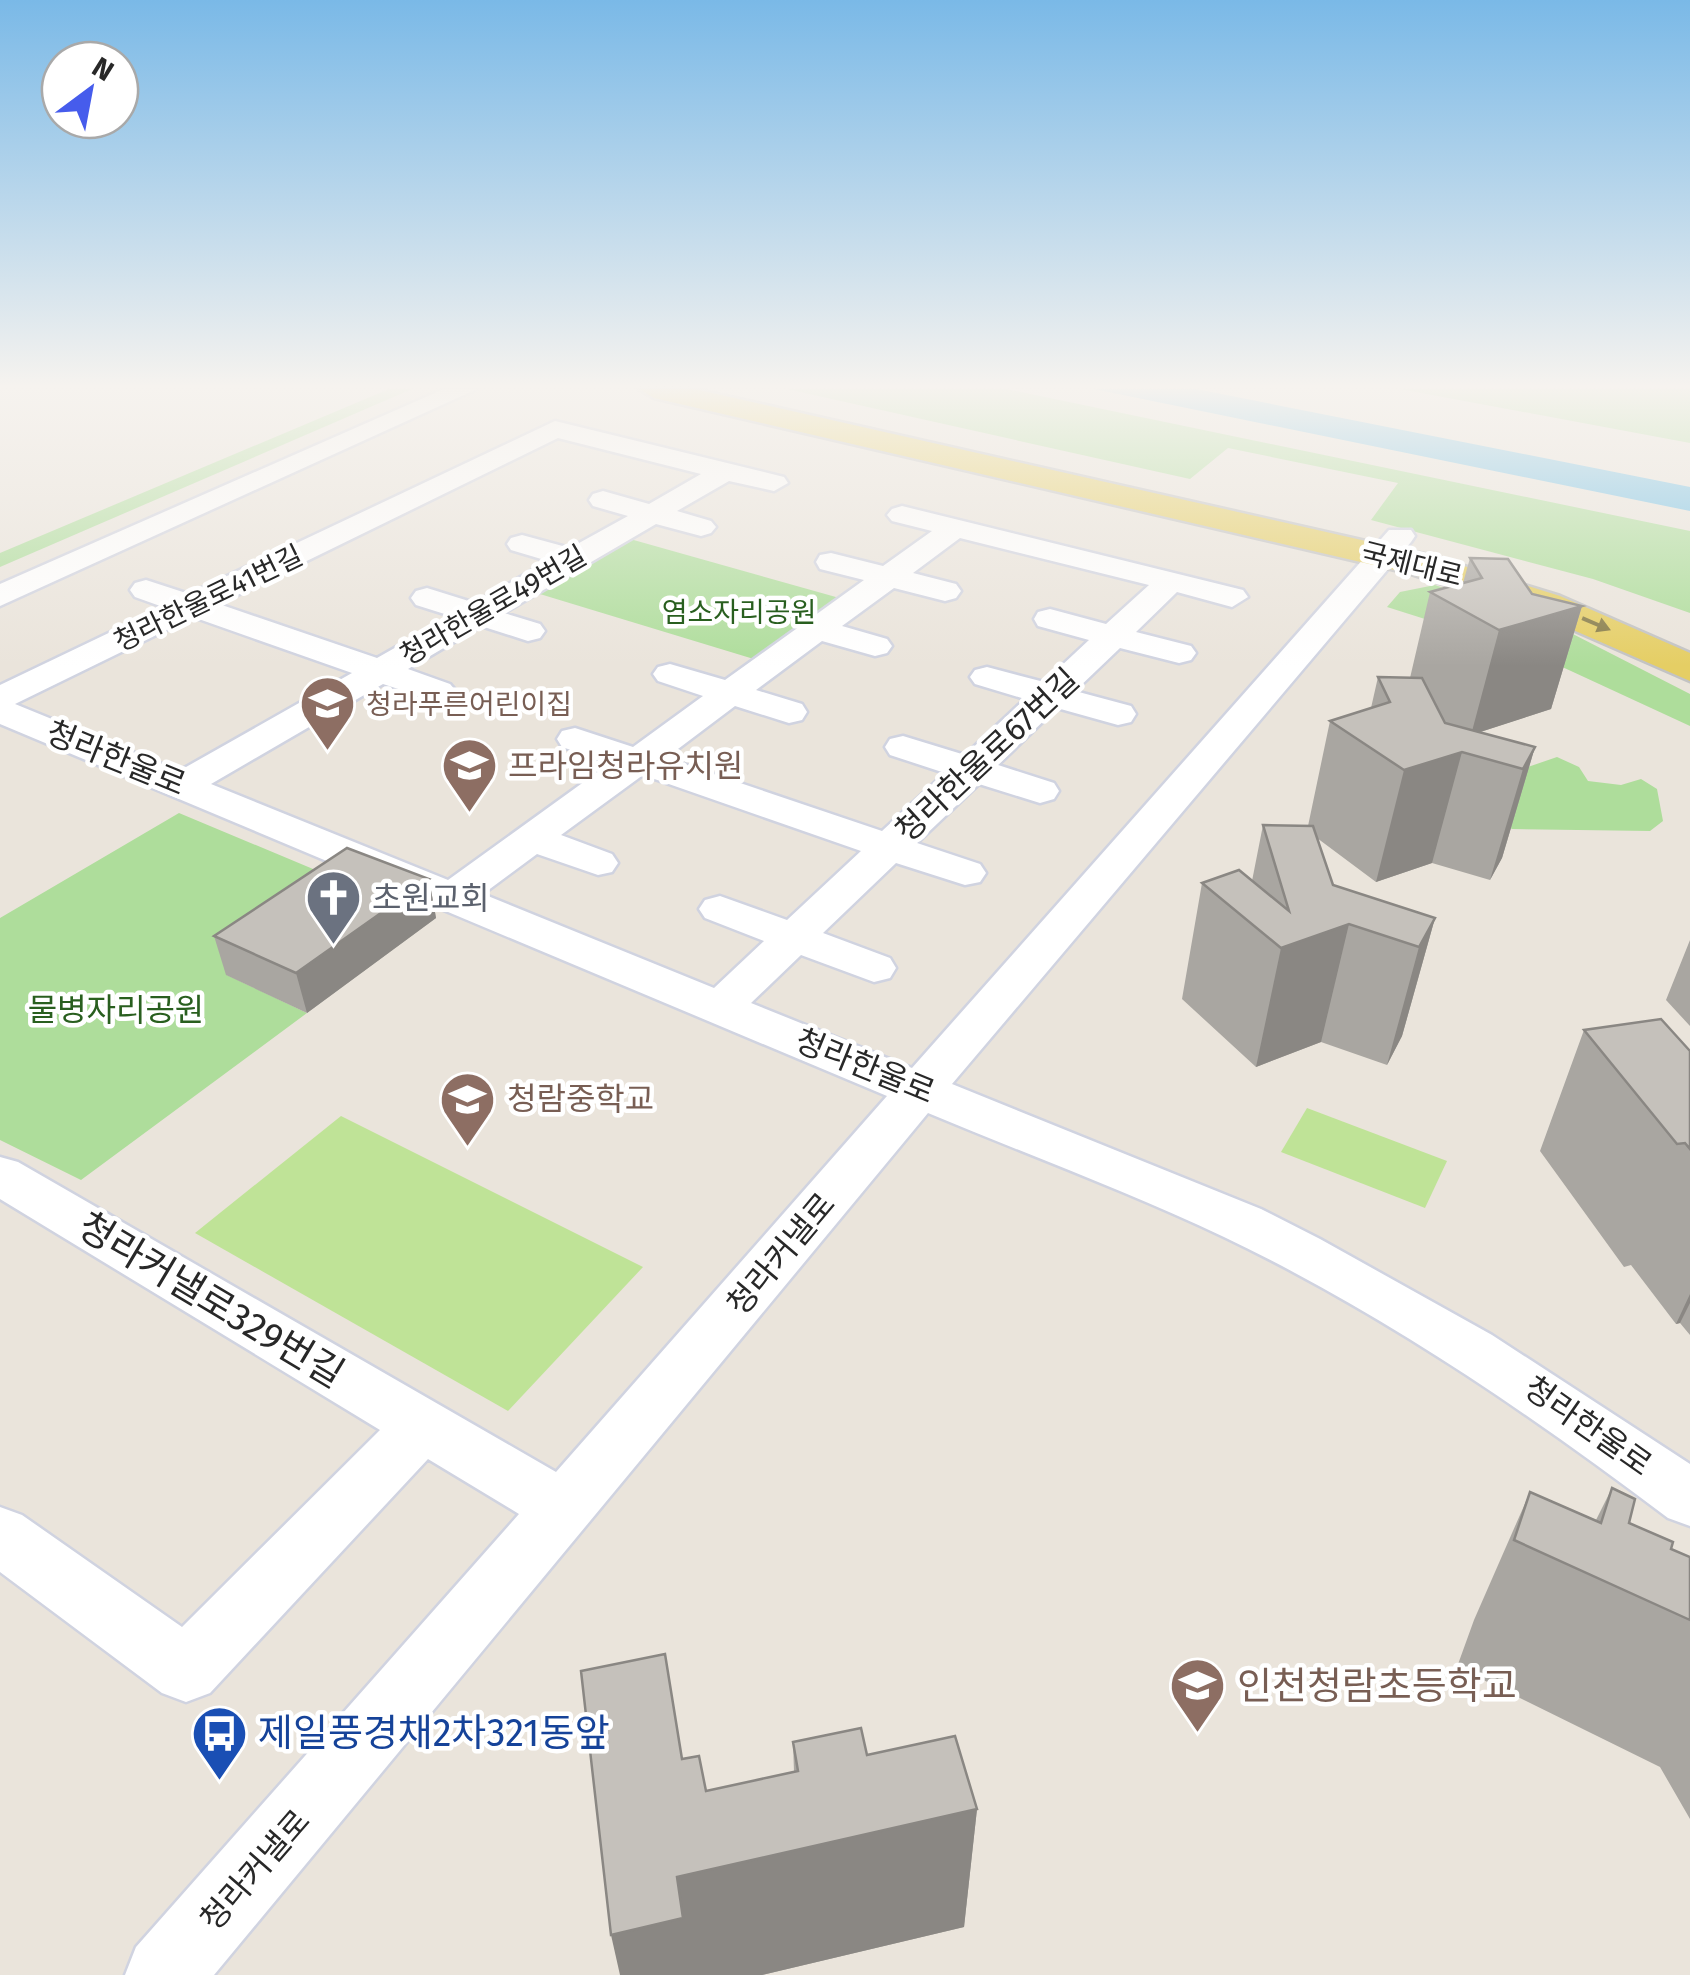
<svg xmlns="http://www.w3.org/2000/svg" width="1690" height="1975" font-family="'Fira Sans','Noto Sans KR',sans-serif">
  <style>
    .green { fill: #aedd9b }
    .pitch { fill: #bfe397 }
    .water { fill: #75c1e5 }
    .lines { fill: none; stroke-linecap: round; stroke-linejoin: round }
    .minor-casing { stroke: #d0d3e0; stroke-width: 5 }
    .major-casing { stroke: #c3c3c3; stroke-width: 5 }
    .minor { fill: #fff; fill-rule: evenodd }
    .major { fill: #e5ce64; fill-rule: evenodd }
    .wall { fill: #a9a6a1 }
    .shaded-wall { fill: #8a8783 }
    .building { fill: #c5c1bb; stroke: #8a8783; stroke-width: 2.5 }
    .oneway { fill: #867b46 }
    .labels { text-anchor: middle; stroke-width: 9; stroke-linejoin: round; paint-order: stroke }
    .far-street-label { font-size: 28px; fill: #282828; stroke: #fff }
    .far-park-label { font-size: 28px; fill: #295f1f; stroke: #fff }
    .far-education-label { font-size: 28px; fill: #785e54; stroke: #fff; text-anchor: start }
    .street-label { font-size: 32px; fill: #282828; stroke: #fff }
    .education-label { font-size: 32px; fill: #785e54; stroke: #fff; text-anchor: start }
    .worship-label { font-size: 32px; fill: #5b616d; stroke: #fff; text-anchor: start }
    .park-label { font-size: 32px; fill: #295f1f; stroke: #fff }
    .near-street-label { font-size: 38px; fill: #282828; stroke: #fff }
    .near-education-label { font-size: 38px; fill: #785e54; stroke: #fff; text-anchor: start }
    .near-transit-label { font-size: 38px; fill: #164399; stroke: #fff; text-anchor: start }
  </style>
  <rect width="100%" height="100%" fill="#eae4db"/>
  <g class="green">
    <polygon points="389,389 412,389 0,567 0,553"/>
    <polygon points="787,389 1006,389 1690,531 1690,613 1593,579 1371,520 1398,483 1228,448 1190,479"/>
    <polygon points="1400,389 1690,389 1690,443"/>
    <polygon points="623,537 843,599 757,660 530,591"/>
    <polygon points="1435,585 1567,631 1690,694 1690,726 1532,653 1387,607 1400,592"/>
    <polygon points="1557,757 1579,767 1588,781 1621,785 1641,779 1657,789 1663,821 1650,831 1512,829 1492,815 1525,768"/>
    <polygon points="179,813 356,887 227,975 307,1013 81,1180 0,1140 0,918"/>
  </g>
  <g class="pitch">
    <polygon points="1307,1108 1447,1161 1425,1208 1281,1152"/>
    <polygon points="341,1116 643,1267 508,1411 195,1233"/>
  </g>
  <polygon class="water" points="1094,389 1196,389 1690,487 1690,511"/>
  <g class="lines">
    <defs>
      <g id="minor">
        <polygon points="444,389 477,389 0,606 0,584"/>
        <path d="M555,421l229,56 4,6 -14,8 -45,-10 -52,30 34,10 5,6 -5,6 -10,3 -45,-12 -152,89 36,11 5,7 -5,7 -12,3 -47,-15 -73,43 42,15 6,7 -6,7 -12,4 -55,-18 -172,100 237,96 162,-117 -48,-16 -5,-8 5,-8 13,-3 58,19 70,-51 -45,-15 -5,-7 5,-7 12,-3 55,16 139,-100 -44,-11 -4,-7 4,-7 11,-2 52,13 49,-35 -40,-10 -5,-6 5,-6 10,-3 341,84 5,7 -16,10 -55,-15 -41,40 55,14 5,7 -5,7 -12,3 -59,-15 -45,43 56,15 5,8 -5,8 -13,3 -61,-17 -59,57 56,18 5,8 -5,8 -14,4 -61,-19 -62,59 63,21 6,9 -6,9 -15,3 -69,-22 -73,70 67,25 6,10 -6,10 -16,4 -73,-27 -50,48 161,65 477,-538h22l4,6 -4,6 -459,542 309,125 59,30 172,96 198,129v62l-22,-8c-139,-105 -287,-206 -444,-281 -97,-46 -198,-83 -296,-124l-714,862h-89l11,-28 383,-433 -91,-55 -218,234 -24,9 -24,-9 -162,-121v-65l22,8 160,112 198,-197 -380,-231v-42l18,5 538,310 331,-376 -887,-372v-39l163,-78 -28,-10 -5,-7 5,-7 11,-3 43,14zM558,438l143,36 -52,30 -46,-13 -10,3 -4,6 4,6 35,10 -58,32 -48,-13 -11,3 -4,6 4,6 37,11 -73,42 -48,-15 -11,3 -5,7 5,7 35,11 -74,42 -158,-54zM960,538l189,47 -43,39 -56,-15 -12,3 -4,7 4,7 51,14 -45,42 -57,-15 -12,3 -5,7 5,7 50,15 -60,56 -62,-19 -13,3 -5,8 5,8 55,18 -63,58 -216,-73 69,-52 54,17 13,-3 5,-8 -5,-8 -46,-14 66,-49 53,15 12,-3 5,-7 -5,-7 -45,-13 52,-38 51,13 11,-3 5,-7 -5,-7 -43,-11zM193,617l159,56 -173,98 -164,-67zM643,775l218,76 -74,69 -67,-24 -15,4 -6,9 6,9 59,23 -50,47 -231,-94 54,-40 61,21 14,-3 6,-9 -6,-9 -51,-19z"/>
      </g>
      <polygon id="major" points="639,389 695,389 1432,556 1560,596 1690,653 1690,681 1532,612 1408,573 654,398"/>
    </defs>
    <use href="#minor" class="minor-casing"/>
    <use href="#major" class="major-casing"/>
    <use href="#minor" class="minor"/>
    <use href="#major" class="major"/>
  </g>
  <g class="wall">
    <polygon points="1470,558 1532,594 1582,606 1551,709 1480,732 1535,747 1502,858 1490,880 1432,863 1376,882 1317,838 1333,885 1435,918 1402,1036 1387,1065 1321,1042 1256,1067 1182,999 1202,883 1252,881 1263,825 1308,826 1330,721 1371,708 1378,677 1410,678 1430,592 1463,583"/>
    <polygon points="429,879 436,918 307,1013 226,975 214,936"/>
    <polygon points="1690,940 1690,1026 1666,1000"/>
    <polygon points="1584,1030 1690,1051 1690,1335 1680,1323 1676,1324 1631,1265 1624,1267 1540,1151"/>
    <polygon points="1612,1488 1629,1523 1671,1549 1690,1557 1690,1819 1660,1767 1457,1667 1474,1620 1530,1492 1596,1520"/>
    <polygon points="793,1742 867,1755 977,1809 964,1927 762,1975 682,1759 706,1791 794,1772"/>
  </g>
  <g class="shaded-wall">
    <polygon points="1582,606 1551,709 1471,735 1499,630"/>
    <polygon points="1535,747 1502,858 1490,880 1523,769"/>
    <polygon points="1462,752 1432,863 1376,882 1404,770"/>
    <polygon points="429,879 436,918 307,1013 296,973"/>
    <polygon points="1435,918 1402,1036 1387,1065 1419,947"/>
    <polygon points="1349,924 1321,1042 1256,1067 1281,948"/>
    <polygon points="1690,1294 1690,1303 1680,1323 1676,1324"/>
    <polygon points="977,1809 964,1927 762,1975 620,1975 611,1935 677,1877"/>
  </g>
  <g class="building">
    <polygon points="1470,558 1508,559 1532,594 1582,606 1499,630 1430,592 1482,578"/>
    <polygon points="1378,677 1422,678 1445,723 1535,747 1523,769 1462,752 1404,770 1330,721 1390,702"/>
    <polygon points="1263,825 1313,826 1333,885 1435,918 1419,947 1349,924 1281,948 1202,883 1239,870 1289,911"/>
    <polygon points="347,848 429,879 296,973 214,936"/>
    <polygon points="1661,1019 1690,1051 1690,1149 1685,1143 1677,1144 1584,1030"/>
    <polygon points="1612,1488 1635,1499 1629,1523 1673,1542 1671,1549 1690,1557 1690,1620 1514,1540 1530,1492 1601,1523"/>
    <polygon points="665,1654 682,1759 699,1756 706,1791 798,1771 793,1742 861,1728 867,1755 955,1736 977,1809 677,1877 683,1918 611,1935 581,1671"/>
  </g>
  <defs><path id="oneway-solid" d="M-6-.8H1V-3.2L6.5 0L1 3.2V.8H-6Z" transform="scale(2.5)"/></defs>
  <use class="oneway" href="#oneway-solid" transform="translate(1596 624) rotate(23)"/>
  <linearGradient id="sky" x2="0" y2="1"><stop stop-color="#7ab9e7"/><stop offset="0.58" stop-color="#f6f3ef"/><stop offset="1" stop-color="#f6f3ef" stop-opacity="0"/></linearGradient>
  <rect width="1690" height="666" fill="url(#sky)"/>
  <defs>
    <symbol id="school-pin" viewBox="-11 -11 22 30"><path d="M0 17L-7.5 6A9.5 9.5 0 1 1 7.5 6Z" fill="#8d6e63" stroke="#fff"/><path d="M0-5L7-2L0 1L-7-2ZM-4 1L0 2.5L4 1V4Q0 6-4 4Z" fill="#fff"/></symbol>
    <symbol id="church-pin" viewBox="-11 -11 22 30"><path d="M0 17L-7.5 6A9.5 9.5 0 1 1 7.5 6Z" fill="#6b7280" stroke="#fff"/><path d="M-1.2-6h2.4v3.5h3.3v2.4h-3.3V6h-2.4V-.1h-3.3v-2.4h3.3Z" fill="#fff"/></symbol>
    <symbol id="bus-pin" viewBox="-11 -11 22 30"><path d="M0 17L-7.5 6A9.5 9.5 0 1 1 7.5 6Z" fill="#1a4fb4" stroke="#fff"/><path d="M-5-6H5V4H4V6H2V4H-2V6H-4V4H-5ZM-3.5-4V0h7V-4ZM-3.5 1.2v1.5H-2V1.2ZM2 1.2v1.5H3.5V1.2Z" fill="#fff"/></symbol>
  </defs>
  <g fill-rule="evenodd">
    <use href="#school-pin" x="296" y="672" width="63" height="86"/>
    <use href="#school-pin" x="438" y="734" width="63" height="86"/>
    <use href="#church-pin" x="302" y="866" width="63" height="86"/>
    <use href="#school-pin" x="436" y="1068" width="63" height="86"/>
    <use href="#school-pin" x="1166" y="1654" width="63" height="86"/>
    <use href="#bus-pin" x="188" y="1702" width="63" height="86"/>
  </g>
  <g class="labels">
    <g class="far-street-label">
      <text transform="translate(1412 564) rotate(14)" y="10">국제대로</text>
      <text transform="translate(208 598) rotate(-26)" y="10">청라한울로41번길</text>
      <text transform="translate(493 605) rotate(-30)" y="10">청라한울로49번길</text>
    </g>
    <g class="far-park-label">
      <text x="739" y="622">염소자리공원</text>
    </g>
    <g class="far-education-label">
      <text x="366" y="714">청라푸른어린이집</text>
    </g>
    <g class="street-label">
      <text transform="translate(987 755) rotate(-43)" y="11">청라한울로67번길</text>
      <text transform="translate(116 758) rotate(22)" y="11">청라한울로</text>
      <text transform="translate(865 1066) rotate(22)" y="11">청라한울로</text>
      <text transform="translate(781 1254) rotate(-50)" y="11">청라커낼로</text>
      <text transform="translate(1588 1426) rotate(35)" y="11">청라한울로</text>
      <text transform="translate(255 1870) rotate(-49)" y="11">청라커낼로</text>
    </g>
    <g class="education-label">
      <text x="508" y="777">프라임청라유치원</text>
      <text x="507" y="1110">청람중학교</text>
    </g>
    <g class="worship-label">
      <text x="372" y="909">초원교회</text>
    </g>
    <g class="park-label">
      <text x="116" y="1021">물병자리공원</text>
    </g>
    <g class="near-street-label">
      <text transform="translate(211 1300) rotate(31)" y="13">청라커낼로329번길</text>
    </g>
    <g class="near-education-label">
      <text x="1237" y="1699">인천청람초등학교</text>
    </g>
    <g class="near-transit-label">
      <text x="258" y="1746">제일풍경채2차321동앞</text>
    </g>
  </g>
  <g transform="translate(90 90) rotate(32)"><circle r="48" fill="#ffffff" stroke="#a9a9a9" stroke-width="2.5"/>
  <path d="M0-8L18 38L0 25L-18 38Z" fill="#465cec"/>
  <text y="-15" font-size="28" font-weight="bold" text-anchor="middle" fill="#282828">N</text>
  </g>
</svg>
